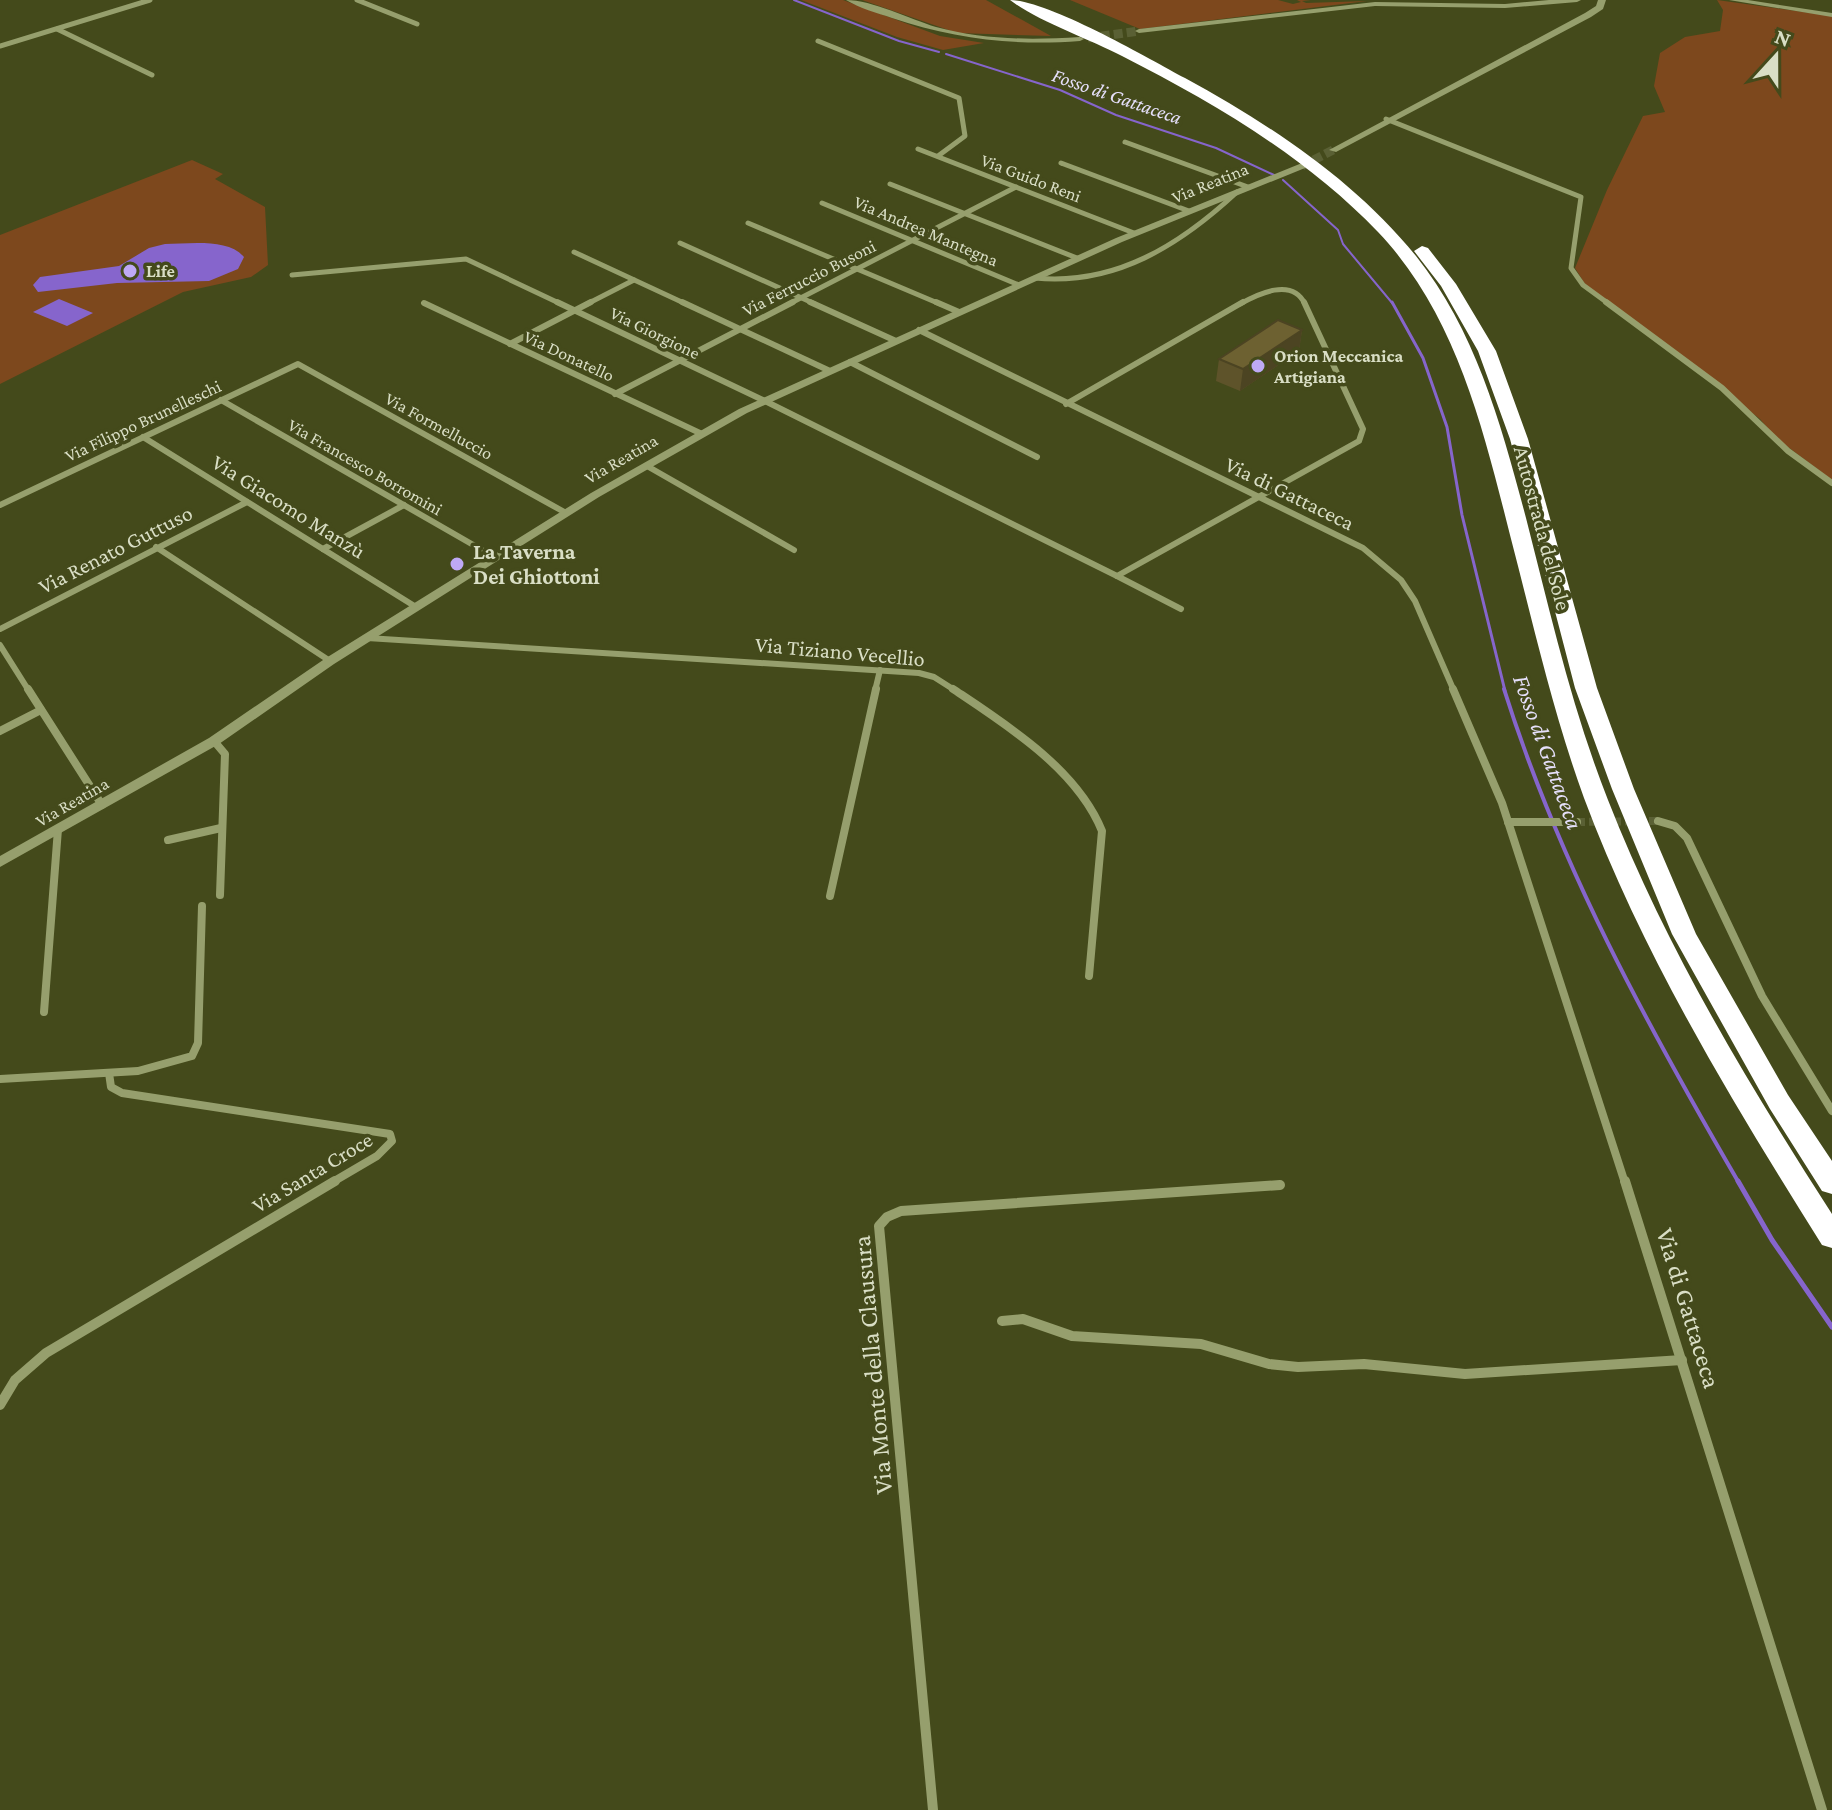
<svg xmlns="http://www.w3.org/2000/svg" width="1832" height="1810" font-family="'Crimson Pro',serif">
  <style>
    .green { fill: #7d481d }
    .water { fill: #8665cc }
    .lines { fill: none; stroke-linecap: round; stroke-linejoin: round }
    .stream-far3 { stroke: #8665cc; stroke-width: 2 }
    .stream-far2 { stroke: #8665cc; stroke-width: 3 }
    .stream-far1 { stroke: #8665cc; stroke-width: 4 }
    .stream { stroke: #8665cc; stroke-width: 5 }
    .minor-tunnel { stroke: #5a6034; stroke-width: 8; stroke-dasharray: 8 4; stroke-linecap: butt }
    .tertiary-tunnel { stroke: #5a6034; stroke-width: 9; stroke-dasharray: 9 4; stroke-linecap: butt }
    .minor-far3 { stroke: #969f6d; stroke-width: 5 }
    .minor-far2 { stroke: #969f6d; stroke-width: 6 }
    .minor-far1 { stroke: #969f6d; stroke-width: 8 }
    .minor { stroke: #969f6d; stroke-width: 10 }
    .tertiary { fill: #969f6d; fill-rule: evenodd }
    .motorway { fill: #fff; fill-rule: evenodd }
    .wall { fill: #5e532a }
    .shaded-wall { fill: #4c4422 }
    .building { fill: #6d6131; stroke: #4c4422; stroke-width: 2 }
    .poi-dot { fill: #bea9f5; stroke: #444a1b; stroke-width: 3 }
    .labels { text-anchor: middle; stroke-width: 7; stroke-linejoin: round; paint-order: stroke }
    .far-street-label { font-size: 18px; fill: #d9dec5; stroke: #444a1b }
    .far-poi-label { font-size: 18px; font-weight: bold; fill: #d9dec5; stroke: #444a1b; text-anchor: start }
    .far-water-label { font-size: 20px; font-style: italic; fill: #e5dffa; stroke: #444a1b }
    .street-label { font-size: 22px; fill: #d9dec5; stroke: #444a1b }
    .poi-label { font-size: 22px; font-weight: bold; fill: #d9dec5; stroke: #444a1b; text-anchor: start }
    .water-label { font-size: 24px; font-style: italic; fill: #e5dffa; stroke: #444a1b }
    .near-street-label { font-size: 26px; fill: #d9dec5; stroke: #444a1b }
  </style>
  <rect width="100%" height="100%" fill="#444a1b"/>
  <g class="green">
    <polygon points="801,0 843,0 940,36 984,43 943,50 897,37"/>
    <polygon points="862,0 986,0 1051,36 957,33"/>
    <polygon points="1070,0 1278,0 1293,4 1301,2 1297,0 1311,0 1302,1 1306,3 1367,1 1140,29"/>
    <polygon points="1717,0 1832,16 1832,480 1776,438 1760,419 1585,284 1575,268 1607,190 1643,116 1665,112 1654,86 1660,53 1685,37 1720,31 1723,10"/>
    <polygon points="192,160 223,174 215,179 265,207 268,265 251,277 183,292 0,384 0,235"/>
  </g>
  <g class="water">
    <path d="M165,244c24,0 63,-6 79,13l-6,12 -29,12 -92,2 -79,9 -5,-7 7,-8 79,-11 30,-18z"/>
    <polygon points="59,299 93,313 67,326 33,312"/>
  </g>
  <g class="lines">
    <g class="stream-far3">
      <polyline points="794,0 899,41 939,52"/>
      <polyline points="946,54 1060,90 1116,115 1216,148 1274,175"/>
      <polyline points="1283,180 1338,230 1343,244 1393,304"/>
    </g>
    <polyline class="stream-far2" points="1392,302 1423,358 1447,427 1462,515 1505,691"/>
    <path class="stream-far1" d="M1504,689c55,175 143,336 235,494"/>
    <polyline class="stream" points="1738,1181 1772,1240 1832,1327"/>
    <polyline class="minor-tunnel" points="1577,822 1658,821"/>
    <g class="tertiary-tunnel">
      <polyline points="1088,38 1139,31"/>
      <polyline points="1302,166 1333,150"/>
    </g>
    <g class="minor-far3">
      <polyline points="357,0 417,24"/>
      <polyline points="57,29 152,75"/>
      <polyline points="818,41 959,98 965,136 938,156"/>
      <polyline points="0,46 150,0"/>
      <polyline points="1386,119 1581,197 1571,268 1583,285 1609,304"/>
      <polyline points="1125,142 1248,187"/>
      <polyline points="918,149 1134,233"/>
      <polyline points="1061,163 1189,211"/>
      <polyline points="890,184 1077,258"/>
      <polyline points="822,203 1019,285"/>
      <polyline points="748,223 940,304"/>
      <polyline points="680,243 815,304"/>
      <polyline points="574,252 686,304"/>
      <polyline points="292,275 466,259 561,304"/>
      <path d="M1035,278c80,8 145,-33 202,-86"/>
      <polyline points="587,304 634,280"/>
      <polyline points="789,304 1016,187"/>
      <path d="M1240,304c18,-10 52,-27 65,0"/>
    </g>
    <g class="minor-far2">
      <polyline points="557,302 765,401 1117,576 1359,441 1363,429 1304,302"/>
      <polyline points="682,302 830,371"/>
      <polyline points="810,302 896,341"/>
      <polyline points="936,302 959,312"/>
      <polyline points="1606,302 1722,388 1788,451 1832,483"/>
      <polyline points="424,303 702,434"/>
      <polyline points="919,330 1363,548 1401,580 1415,601 1454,691"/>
      <polyline points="510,344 591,302"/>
      <polyline points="850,362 1037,457"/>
      <polyline points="615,394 793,302"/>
      <polyline points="221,400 496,558"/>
      <polyline points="1066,404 1243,302"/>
      <polyline points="143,437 416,607"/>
      <polyline points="647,466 794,550"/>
      <polyline points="0,505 298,364 566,513"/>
      <polyline points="156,547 330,661"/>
      <polyline points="323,549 404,505"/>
      <polyline points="1117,576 1181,609"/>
      <polyline points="0,629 247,502"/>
      <polyline points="367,638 919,673 934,677 956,691"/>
      <polyline points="0,645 29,691"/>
      <polyline points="875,691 880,670"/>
    </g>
    <g class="minor-far1">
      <polyline points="28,689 102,805"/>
      <path d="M953,689c54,36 124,80 149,142l-13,145"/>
      <polyline points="1453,689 1502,803 1625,1183"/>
      <polyline points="0,731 41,710"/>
      <polyline points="214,741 225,754 220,895"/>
      <polyline points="1658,821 1675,826 1687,838 1762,996 1832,1111"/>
      <polyline points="1508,822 1577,822"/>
      <polyline points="168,840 221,828"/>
      <polyline points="830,896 876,689"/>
      <polyline points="44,1012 58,829"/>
      <polyline points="109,1073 111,1087 122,1093 390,1134 392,1141 377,1156 331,1183"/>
      <polyline points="0,1079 138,1071 192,1056 198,1043 202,906"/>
    </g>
    <g class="minor">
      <polyline points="1625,1181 1822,1810"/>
      <polyline points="1002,1321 1023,1319 1072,1336 1201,1344 1269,1364 1298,1367 1364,1364 1465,1374 1682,1360"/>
      <polyline points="0,1405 15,1380 46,1353 335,1181"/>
      <polyline points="933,1810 879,1226 887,1217 901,1211 1280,1185"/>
    </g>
    <g class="tertiary">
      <path d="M846,0c26,0 64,19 90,27 48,13 95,13 144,10l4,2 -4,2c-66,5 -126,-2 -188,-23 -15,-5 -33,-10 -46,-18z"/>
      <polygon points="1549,0 1581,0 1577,2 1505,8 1375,6 1139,33 1135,31 1139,29 1375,2 1505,4"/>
      <polygon points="1598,0 1606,0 1603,9 1591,17 1336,152 1329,150 1585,13 1596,6"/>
      <polygon points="1729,0 1748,0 1832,13 1832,17"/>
      <polygon points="1302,163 1306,166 1305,168 1122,242 747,413 599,497 334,664 219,744 0,867 0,856 209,738 326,658 591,493 739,409 1116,238"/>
    </g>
    <g class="motorway">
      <path d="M1010,0c38,0 138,58 175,78 86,47 169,102 231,178 60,75 86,171 110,262 24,94 46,191 82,282 57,146 139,282 224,414v34l-10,-3c-89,-142 -179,-289 -238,-447 -31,-85 -51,-175 -74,-263 -27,-107 -54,-221 -132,-303 -73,-76 -164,-129 -256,-176 -33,-17 -85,-35 -112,-56z"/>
      <polygon points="1422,246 1428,248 1456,284 1496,351 1528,439 1597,688 1634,789 1696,934 1788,1095 1832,1161 1832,1194 1822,1191 1770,1109 1672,934 1612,789 1575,688 1510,439 1478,351 1441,286 1414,251"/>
    </g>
  </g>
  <polygon class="wall" points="1302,330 1299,351 1240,391 1216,381 1219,359"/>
  <polygon class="shaded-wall" points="1302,330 1299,351 1240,391 1243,369"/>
  <polygon class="building" points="1278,320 1302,330 1243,369 1219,359"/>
  <g class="poi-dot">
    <circle cx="130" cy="271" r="8"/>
    <circle cx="1258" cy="366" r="8"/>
    <circle cx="457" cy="564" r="8"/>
  </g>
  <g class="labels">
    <g class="far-street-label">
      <text transform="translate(1031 178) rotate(21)" y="6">Via Guido Reni</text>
      <text transform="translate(1210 183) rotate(-22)" y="6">Via Reatina</text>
      <text transform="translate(926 231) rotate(23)" y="6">Via Andrea Mantegna</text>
      <text transform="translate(809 278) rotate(-27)" y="6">Via Ferruccio Busoni</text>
      <text transform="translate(655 333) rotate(26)" y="6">Via Giorgione</text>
      <text transform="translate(569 356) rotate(25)" y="6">Via Donatello</text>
      <text transform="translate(143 421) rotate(-25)" y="6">Via Filippo Brunelleschi</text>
      <text transform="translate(439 426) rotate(29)" y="6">Via Formelluccio</text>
      <text transform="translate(621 459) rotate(-30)" y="6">Via Reatina</text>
      <text transform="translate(365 467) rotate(30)" y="6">Via Francesco Borromini</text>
      <text transform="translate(72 802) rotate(-30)" y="6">Via Reatina</text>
    </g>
    <g class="far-poi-label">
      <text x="146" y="277">Life</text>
      <text x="1274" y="362">Orion Meccanica<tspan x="1274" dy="21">Artigiana</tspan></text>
    </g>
    <g class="far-water-label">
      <text transform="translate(1117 96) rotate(19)" y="7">Fosso di Gattaceca</text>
    </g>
    <g class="street-label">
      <text transform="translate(1290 493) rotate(26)" y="8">Via di Gattaceca</text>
      <text transform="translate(289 506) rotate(32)" y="8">Via Giacomo Manzù</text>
      <text transform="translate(1543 528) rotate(75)" y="8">Autostrada del Sole</text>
      <text transform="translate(115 549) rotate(-27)" y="8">Via Renato Guttuso</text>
      <text transform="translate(840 651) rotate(5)" y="8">Via Tiziano Vecellio</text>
      <text transform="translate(312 1172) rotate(-31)" y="8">Via Santa Croce</text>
    </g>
    <g class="poi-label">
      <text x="473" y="559">La Taverna<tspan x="473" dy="25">Dei Ghiottoni</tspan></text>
    </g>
    <g class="water-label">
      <text transform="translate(1548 752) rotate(70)" y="8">Fosso di Gattaceca</text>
    </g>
    <g class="near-street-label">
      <text transform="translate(1689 1308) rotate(73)" y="9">Via di Gattaceca</text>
      <text transform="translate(872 1365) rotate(-95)" y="9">Via Monte della Clausura</text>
    </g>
  </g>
  <g transform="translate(1776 56) rotate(21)" stroke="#444a1b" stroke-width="6" paint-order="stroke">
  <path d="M0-6L14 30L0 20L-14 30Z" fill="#d9dec5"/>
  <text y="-12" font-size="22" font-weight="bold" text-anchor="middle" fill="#d9dec5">N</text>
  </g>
</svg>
